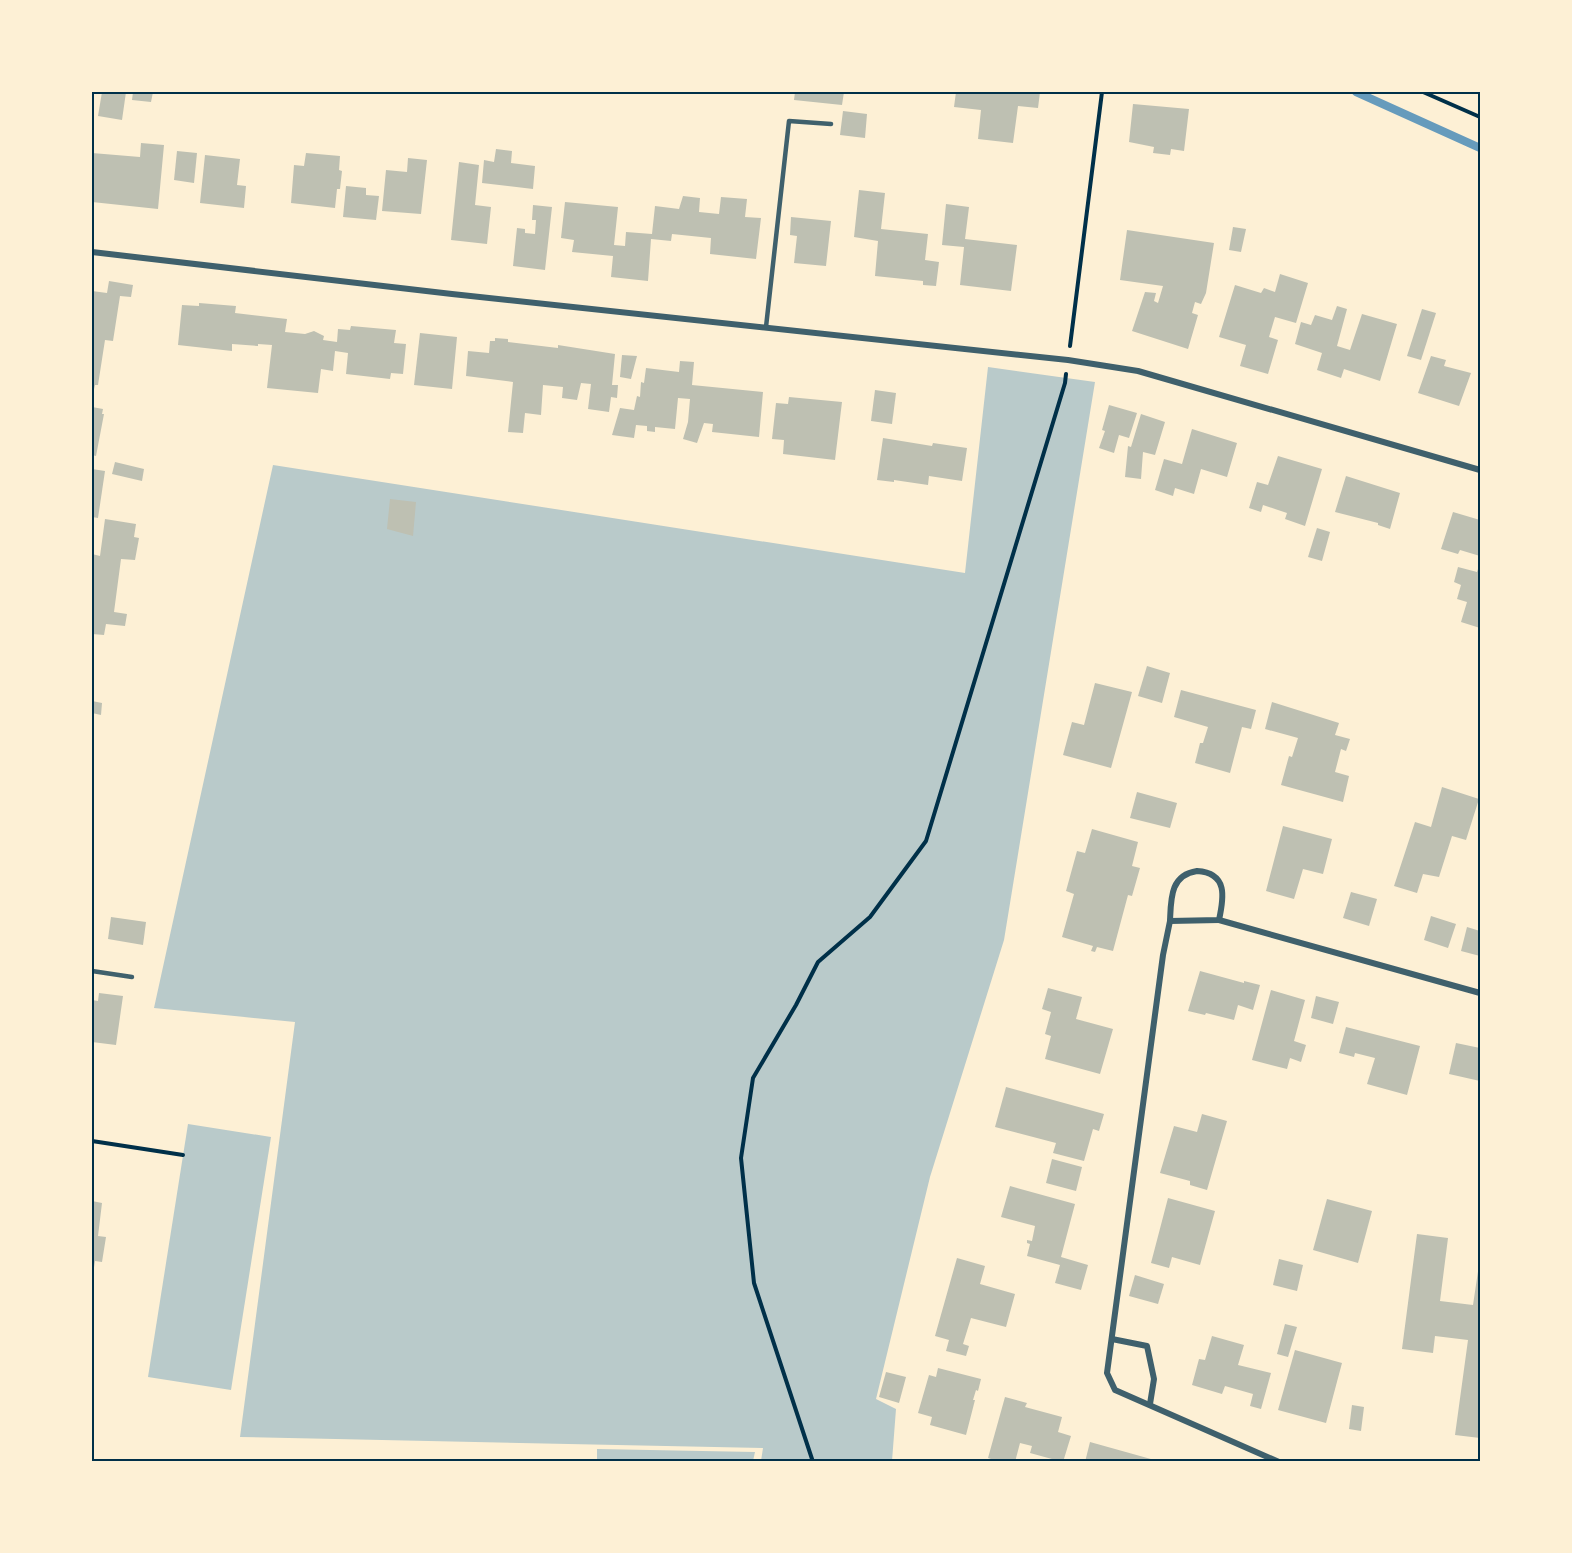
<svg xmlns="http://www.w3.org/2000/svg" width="1572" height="1553" font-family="Montserrat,sans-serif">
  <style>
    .green { fill: #b9caca }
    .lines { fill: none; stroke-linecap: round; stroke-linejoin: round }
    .stream { stroke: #669bbc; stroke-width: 8 }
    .building { fill: #bec0b2 }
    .path { stroke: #003049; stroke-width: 4 }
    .service { stroke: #3f606c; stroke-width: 4.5 }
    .minor { stroke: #3f606c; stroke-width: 6 }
    .neatline { fill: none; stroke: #003049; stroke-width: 2 }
  </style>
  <rect width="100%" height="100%" fill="#fdf0d5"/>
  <g class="green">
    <polygon points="988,367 1095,382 1004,940 930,1177 876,1399 896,1409 892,1461 761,1461 763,1448 240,1437 295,1022 154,1008 273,465 965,573"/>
    <polygon points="188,1124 271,1137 231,1390 148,1377"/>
    <polygon points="597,1449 755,1452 753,1461 597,1462"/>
  </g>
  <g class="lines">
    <polyline class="stream" points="1356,92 1480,148"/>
  </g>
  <g class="building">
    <polygon points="102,92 126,92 122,120 98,116"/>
    <polygon points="133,92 153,92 151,102 132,100"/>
    <polygon points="795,92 844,92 842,105 794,100"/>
    <polygon points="956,92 1040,92 1038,108 1018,106 1013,143 978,139 981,110 954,107"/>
    <polygon points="1133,104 1189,109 1184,151 1171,149 1170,155 1153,153 1154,147 1129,142"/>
    <polygon points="843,111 867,114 865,138 840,135"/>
    <polygon points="141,143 164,145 158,209 92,202 92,153 140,157"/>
    <polygon points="496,149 512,151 511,163 535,166 533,189 482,183 484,160 494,162"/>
    <polygon points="177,151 197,153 194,183 174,180"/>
    <polygon points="306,153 340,156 339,170 342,171 340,189 337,189 335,208 291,203 294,165 304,166"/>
    <polygon points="205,155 240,159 237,185 246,186 244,208 200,203"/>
    <polygon points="408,158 427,160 421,214 382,211 386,170 407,172"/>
    <polygon points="459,162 479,165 475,205 491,207 487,244 451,240"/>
    <polygon points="346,186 366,188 366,195 379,196 376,220 343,217"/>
    <polygon points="859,190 885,193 881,229 928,234 925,260 939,262 936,286 923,285 923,281 875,276 878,241 854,237"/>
    <polygon points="683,196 700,198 699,212 719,214 721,197 747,199 745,217 761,218 756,259 710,254 711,238 672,234 671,241 651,239 648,281 611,277 613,256 572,252 574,240 561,238 565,202 618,207 614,245 625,246 626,232 652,234 655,206 679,209"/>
    <polygon points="946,204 969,207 965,239 1017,245 1011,291 960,285 964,247 942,245"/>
    <polygon points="533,205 552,207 545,270 513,266 517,228 525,229 525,233 535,234 536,220 532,220"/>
    <polygon points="791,217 831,221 826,266 794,263 797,236 790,235"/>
    <polygon points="1233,227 1246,229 1241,252 1229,250"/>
    <polygon points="1127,230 1214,243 1206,293 1201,304 1195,302 1192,313 1198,315 1188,349 1132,331 1145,292 1156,293 1154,301 1158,303 1163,286 1120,280"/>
    <polygon points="1280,274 1308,283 1296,323 1275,317 1269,337 1278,340 1268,374 1240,366 1246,345 1219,337 1235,285 1261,293 1264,288 1275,292"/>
    <polygon points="109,281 133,285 131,297 120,296 113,341 105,340 98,385 95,385 92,398 92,291 107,293"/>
    <polygon points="199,303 236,306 235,313 287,319 285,332 305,334 314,331 324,336 323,340 337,342 338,329 350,330 351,326 396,330 394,343 406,344 403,374 391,373 390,379 346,374 348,353 335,351 333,371 321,369 318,393 267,388 272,345 258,344 258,346 232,344 232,351 178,345 182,305 199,306"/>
    <polygon points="1337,306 1347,309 1337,346 1350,350 1362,314 1397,324 1380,381 1344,369 1341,378 1317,370 1322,353 1295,344 1301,322 1311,325 1315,315 1332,320"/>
    <polygon points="1422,309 1436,313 1421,360 1407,356"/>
    <polygon points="420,333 457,337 452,389 414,385"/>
    <polygon points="495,338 508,339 508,342 558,348 558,345 615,354 612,385 618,385 617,398 611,397 609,412 588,409 591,384 581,383 577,400 562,398 563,387 543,385 541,415 525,413 523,433 508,432 513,382 466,376 468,351 489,353 490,341 495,341"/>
    <polygon points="622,355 637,356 631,379 620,377"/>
    <polygon points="1431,356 1446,360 1444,366 1471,373 1459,406 1418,393"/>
    <polygon points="680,361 694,362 692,385 763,392 759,437 712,432 713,424 704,423 697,443 683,439 688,422 690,399 678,398 675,429 655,427 655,432 647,431 647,426 636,425 634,438 612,435 620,408 634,410 637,396 640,397 641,382 644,383 646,368 679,372"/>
    <polygon points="875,390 896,393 892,424 871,421"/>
    <polygon points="789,397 842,402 835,460 783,454 784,440 772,439 776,403 788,404"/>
    <polygon points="1109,405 1137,413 1129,438 1119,435 1114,453 1099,448 1105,431 1102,430"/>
    <polygon points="92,407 103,409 102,414 104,414 96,456 92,455"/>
    <polygon points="1141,414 1165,422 1155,455 1143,452 1141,479 1125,477 1128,446 1131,447"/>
    <polygon points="1192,429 1237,443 1227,477 1201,469 1194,494 1175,488 1173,496 1155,490 1164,459 1182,464"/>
    <polygon points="883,438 932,446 933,443 967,448 962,481 929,476 928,485 894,480 894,482 877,480"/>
    <polygon points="1278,456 1322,469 1305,526 1285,519 1287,513 1263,505 1261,512 1249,508 1257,482 1268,485"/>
    <polygon points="115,462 144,469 142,481 112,474"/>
    <polygon points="92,469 105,471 98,518 92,517"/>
    <polygon points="1346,476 1400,493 1390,529 1378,525 1378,523 1335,512"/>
    <polygon points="390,499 416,502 413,536 387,529"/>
    <polygon points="1453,512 1480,520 1480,556 1460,550 1458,554 1441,549"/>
    <polygon points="105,519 136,524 134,537 139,538 135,560 121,559 114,612 127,614 125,626 106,624 104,635 92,634 92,554 100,556"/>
    <polygon points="1317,528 1330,532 1322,561 1308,557"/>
    <polygon points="1480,563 1480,628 1461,622 1467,602 1457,599 1461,585 1454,582 1458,567 1477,572"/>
    <polygon points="1147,666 1170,673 1162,703 1138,696"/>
    <polygon points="1095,683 1132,692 1111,768 1063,755 1072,722 1084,725"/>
    <polygon points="1181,690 1256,710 1251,729 1242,727 1230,773 1195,763 1200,743 1203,743 1208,727 1174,717"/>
    <polygon points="92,701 102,703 101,715 92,713"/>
    <polygon points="1272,702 1339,723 1335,735 1350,739 1346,751 1341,749 1335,772 1349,776 1343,802 1281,785 1289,756 1292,757 1298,738 1265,729"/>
    <polygon points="1442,787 1479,799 1466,840 1452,836 1439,877 1423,874 1417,893 1394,886 1415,822 1431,827"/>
    <polygon points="1137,792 1177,803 1170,828 1130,818"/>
    <polygon points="1283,826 1332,839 1323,874 1303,869 1294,899 1266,891"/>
    <polygon points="1092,829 1138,842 1132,866 1140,868 1132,896 1128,895 1113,951 1097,947 1095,952 1091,951 1093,946 1062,937 1074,894 1066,891 1077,851 1085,853"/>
    <polygon points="1351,892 1377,899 1369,926 1343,918"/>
    <polygon points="1431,916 1456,924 1448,948 1424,940"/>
    <polygon points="111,917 146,922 143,945 108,939"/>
    <polygon points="1467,927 1480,931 1480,956 1461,951"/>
    <polygon points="1200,971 1244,983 1244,981 1260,985 1253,1010 1238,1005 1234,1020 1206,1013 1205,1015 1188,1011"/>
    <polygon points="1048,988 1082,997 1076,1019 1113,1029 1100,1074 1045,1059 1051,1036 1045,1034 1051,1012 1042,1009"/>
    <polygon points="1271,990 1305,1000 1294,1041 1306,1045 1301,1062 1290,1058 1287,1069 1252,1060"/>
    <polygon points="99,993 123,996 116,1045 92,1042 92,1000 98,1001"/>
    <polygon points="1316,996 1339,1002 1333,1024 1311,1018"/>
    <polygon points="1346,1027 1420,1046 1407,1095 1367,1084 1375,1058 1355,1053 1354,1057 1339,1053"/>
    <polygon points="1456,1043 1480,1048 1480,1081 1449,1074"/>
    <polygon points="1006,1087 1104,1114 1099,1131 1093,1129 1084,1161 1053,1153 1056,1143 995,1127"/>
    <polygon points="1202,1114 1227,1121 1207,1190 1190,1185 1190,1181 1160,1173 1174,1126 1197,1132"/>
    <polygon points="1052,1159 1082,1167 1076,1191 1046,1183"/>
    <polygon points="1010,1186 1075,1204 1061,1257 1088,1265 1081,1290 1055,1283 1060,1265 1027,1256 1030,1244 1027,1243 1027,1240 1032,1241 1035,1226 1001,1217"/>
    <polygon points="1168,1198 1215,1211 1200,1265 1172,1257 1169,1268 1151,1263"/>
    <polygon points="1327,1199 1372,1211 1358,1263 1313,1250"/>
    <polygon points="92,1201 102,1203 98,1236 106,1237 102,1262 95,1261 93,1274"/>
    <polygon points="1417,1234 1448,1238 1440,1301 1473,1305 1480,1258 1480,1438 1455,1435 1468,1340 1435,1336 1433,1353 1402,1349"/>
    <polygon points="957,1258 985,1266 980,1284 1015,1294 1006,1327 971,1318 963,1344 969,1346 966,1356 946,1351 949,1340 935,1336"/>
    <polygon points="1279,1259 1303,1265 1297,1291 1273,1285"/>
    <polygon points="1135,1275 1164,1284 1158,1304 1129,1296"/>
    <polygon points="1285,1324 1297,1327 1288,1357 1277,1354"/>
    <polygon points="1212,1336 1244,1345 1238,1365 1271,1373 1261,1409 1250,1406 1253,1394 1225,1386 1222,1394 1192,1385 1199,1359 1205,1360"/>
    <polygon points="1295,1350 1342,1363 1326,1423 1278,1410"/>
    <polygon points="938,1368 981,1379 978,1391 976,1390 973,1400 975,1400 966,1435 930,1425 932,1417 918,1413 929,1375 936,1377"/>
    <polygon points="886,1372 906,1377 899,1403 879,1397"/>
    <polygon points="1005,1397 1027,1403 1025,1407 1062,1417 1058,1432 1071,1436 1063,1462 1030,1453 1032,1446 1020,1443 1015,1462 1000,1462 988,1458"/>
    <polygon points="1352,1405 1364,1407 1361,1431 1349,1429"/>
    <polygon points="1090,1442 1158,1461 1158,1462 1085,1462"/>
  </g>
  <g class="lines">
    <g class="path">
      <polyline points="1423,92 1480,117"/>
      <polyline points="1070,346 1102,92"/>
      <polyline points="92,1141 183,1155"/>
      <polyline points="813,1462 754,1283 741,1158 753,1078 796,1005 818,962 870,917 926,841 1065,383 1066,374"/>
    </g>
    <g class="service">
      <polyline points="766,327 789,121 831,124"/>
      <polyline points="92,971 132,977"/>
    </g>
    <g class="minor">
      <polyline points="92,252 452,294 1068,360 1138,371 1480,470"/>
      <path d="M1197,871c31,2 27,26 22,49l-49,1c1,-22 0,-46 27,-50z"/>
      <polyline points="1219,920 1480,993"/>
      <polyline points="1170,921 1163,955 1107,1373 1115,1390 1279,1462"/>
      <polyline points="1112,1339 1147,1346 1154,1379 1150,1404"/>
    </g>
  </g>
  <rect width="1572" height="1553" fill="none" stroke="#fdf0d5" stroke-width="186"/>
  <rect x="93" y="93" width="1386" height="1367" class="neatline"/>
</svg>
